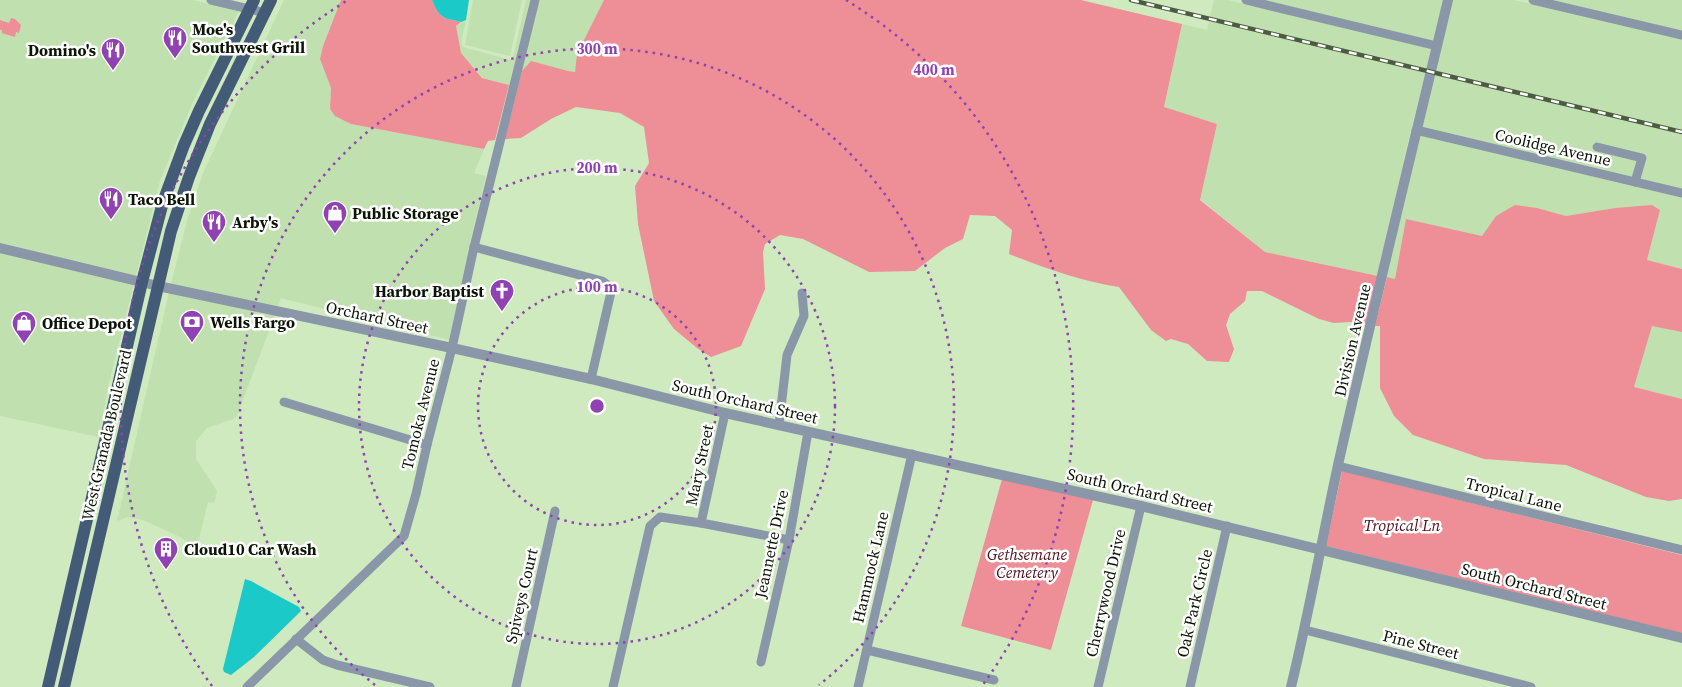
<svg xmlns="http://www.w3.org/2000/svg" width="1682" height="687" font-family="'Source Serif 4',serif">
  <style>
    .built { fill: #c1e0af }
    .green { fill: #ee8f98 }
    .water { fill: #1bc9c8 }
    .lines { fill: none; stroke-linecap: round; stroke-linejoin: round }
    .minor { stroke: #8a97a8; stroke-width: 9 }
    .tertiary { stroke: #8a97a8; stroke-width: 10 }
    .primary { stroke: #435b77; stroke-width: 12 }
    .rail-casing { stroke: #4c5c43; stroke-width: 4.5 }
    .rail { stroke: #fff; stroke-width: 2.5; stroke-dasharray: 8; stroke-linecap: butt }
    .ring { fill: none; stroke: #9042b3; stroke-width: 2.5; stroke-dasharray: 2.5 5 }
    .labels { text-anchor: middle; stroke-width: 5; stroke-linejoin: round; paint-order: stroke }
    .poi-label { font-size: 16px; font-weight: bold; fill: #0b1506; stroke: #fff; text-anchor: start }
    .street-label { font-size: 16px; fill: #0b1506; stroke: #fff }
    .park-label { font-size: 16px; font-style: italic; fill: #50101d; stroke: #fff }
    .centre { fill: #9042b3; stroke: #fff; stroke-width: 2.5 }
    .ring-label { font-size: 15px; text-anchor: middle; font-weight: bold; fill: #9042b3; stroke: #fff; stroke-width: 5; stroke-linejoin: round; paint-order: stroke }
  </style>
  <rect width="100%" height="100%" fill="#cfeabe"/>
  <g class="built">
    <polygon points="0,0 193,0 239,11 192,104 172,152 160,181 136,276 0,244"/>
    <polygon points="284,0 341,0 323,46 320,59 331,88 330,109 351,124 484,149 474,173 486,176 470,242 450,340 281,298 278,307 171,284 188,217 203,173"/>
    <polygon points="473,0 522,0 510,56 465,45"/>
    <polygon points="526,0 530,0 509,85 483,78 461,53 456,26 466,20 461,43 463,47 511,60 513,58"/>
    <polygon points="539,0 604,0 577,54 575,72 522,71"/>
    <polygon points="1214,0 1228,0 1432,49 1412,125 1378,276 1265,252 1200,199 1217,124 1164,108 1182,24 1207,30"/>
    <polygon points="1264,0 1443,0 1434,41"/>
    <polygon points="1453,0 1514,0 1682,39 1682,189 1641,179 1646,160 1642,154 1593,143 1592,150 1636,161 1632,177 1421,127"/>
    <polygon points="1552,0 1682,0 1682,31"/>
    <polygon points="1419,135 1682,198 1682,269 1647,260 1660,210 1615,208 1566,216 1537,208 1496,216 1482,236 1406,220 1395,279 1387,277"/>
    <polygon points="0,252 134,284 108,387 99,437 0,416"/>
    <polygon points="169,292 275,315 236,418 207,428 196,441 196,459 217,491 214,503 208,502 197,547 178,536 143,520 128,517 117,521"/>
    <polygon points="1652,325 1682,332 1682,399 1634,387"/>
  </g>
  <g class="green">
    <path d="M341,0h91c4,10 8,19 21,20 3,1 5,1 8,2l-5,4 5,27 21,25 27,7 -14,55 -7,1 -4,8 -133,-25 -16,-8 -5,-7 1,-21 -11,-29 3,-13z"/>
    <path d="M604,0h477l101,24 -18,83 53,17 -17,76 65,52 113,24 -12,48 -16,-2 -16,1 -15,-4 -57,-28h-15l-2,10 -15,13 -4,11 8,24 -5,13 -22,-1 -19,-17 -17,-5 -5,2 -15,-11 -32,-43c-38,-6 -74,-19 -110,-33l3,-24 -17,-14 -25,-1 -7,24 -18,9 -30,23 -46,1 -66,-33 -23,-4 -15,9 -2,8 2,37 -24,57 -30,11 -14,-9 -23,-19 -20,-28 -16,-77 -3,-38 14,-23 -5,-36 -24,-14 -44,-6 -25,12 -30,19 -16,1 17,-68 9,-10 37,10 7,1 2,-18z"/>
    <polygon points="11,18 15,19 21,25 19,33 16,32 15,37 2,33 2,30 0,30 0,20 9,23"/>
    <polygon points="1515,205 1537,208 1566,216 1615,208 1652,205 1660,210 1647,260 1682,269 1682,332 1652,326 1634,387 1682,399 1682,499 1669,501 1646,497 1566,465 1484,459 1413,435 1394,416 1380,388 1380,326 1375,326 1387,277 1395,279 1406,219 1482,236 1496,216"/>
    <polygon points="1342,471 1682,555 1682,634 1326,546"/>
    <polygon points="1002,479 1093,500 1051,650 961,626"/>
  </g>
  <g class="water">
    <path d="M432,0h37l-3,20 -5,2c-3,-1 -5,-1 -8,-2 -13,-1 -17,-10 -21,-20z"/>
    <polygon points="245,579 251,581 299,607 301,611 254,657 231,675 224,672 223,669"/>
  </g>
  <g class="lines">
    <g class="minor">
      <polyline points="211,0 266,13"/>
      <polyline points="1246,0 1437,46"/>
      <polyline points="1533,0 1682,35"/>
      <polyline points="1416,130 1682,193"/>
      <polyline points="1597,147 1642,158 1635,182"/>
      <polyline points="474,247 602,281 609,286 611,292 591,379"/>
      <polyline points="284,402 427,445"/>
      <polyline points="779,425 787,355 804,316 802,293"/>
      <polyline points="1338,466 1682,550"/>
      <polyline points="701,523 725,413"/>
      <polyline points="1305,630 1531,687"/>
      <polyline points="296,639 323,660 337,665 430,687"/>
      <polyline points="867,650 994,680"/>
      <polyline points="761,662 789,540 808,432"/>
      <polyline points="247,687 404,536 416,494 427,445 452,348 474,247 535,0"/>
      <polyline points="516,687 555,511"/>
      <polyline points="613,687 650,526 660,517 701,523 789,540"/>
      <polyline points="858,687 912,454"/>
      <polyline points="1098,687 1141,506"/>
      <polyline points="1190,687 1227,526"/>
    </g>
    <g class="tertiary">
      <polyline points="0,248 158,286 452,348 591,379 725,413 1141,506 1682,638"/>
      <path d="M1291,687c18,-74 31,-148 47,-222 35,-156 73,-310 110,-465"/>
    </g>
    <g class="primary">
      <polyline points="48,687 142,282 163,202 184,145 199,111 254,0"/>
      <polyline points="64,687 171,231 189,177 210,124 271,0"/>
    </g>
    <defs>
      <polyline id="rail" points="1131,0 1682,132"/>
    </defs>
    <use href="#rail" class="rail-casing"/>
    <use href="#rail" class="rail"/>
  </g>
  <g class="ring">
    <circle cx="597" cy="406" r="119"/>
    <circle cx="597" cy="406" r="238"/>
    <path d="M375 685A357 357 0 1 1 819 685"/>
    <path d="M212 686A476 476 0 0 1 348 0M846 0A476 476 0 0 1 982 686"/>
  </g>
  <defs>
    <symbol id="restaurant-pin" viewBox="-11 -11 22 30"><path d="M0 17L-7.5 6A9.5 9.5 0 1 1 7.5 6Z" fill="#9042b3" stroke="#fff"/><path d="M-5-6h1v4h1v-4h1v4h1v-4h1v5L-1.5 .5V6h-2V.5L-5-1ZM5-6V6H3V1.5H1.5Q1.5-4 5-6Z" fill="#fff"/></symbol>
    <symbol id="shop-pin" viewBox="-11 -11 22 30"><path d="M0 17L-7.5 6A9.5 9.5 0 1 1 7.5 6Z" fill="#9042b3" stroke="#fff"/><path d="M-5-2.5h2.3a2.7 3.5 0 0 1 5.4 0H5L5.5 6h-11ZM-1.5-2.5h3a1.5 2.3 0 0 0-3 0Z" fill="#fff"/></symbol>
    <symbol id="church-pin" viewBox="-11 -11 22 30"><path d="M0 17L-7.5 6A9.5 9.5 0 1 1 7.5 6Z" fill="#9042b3" stroke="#fff"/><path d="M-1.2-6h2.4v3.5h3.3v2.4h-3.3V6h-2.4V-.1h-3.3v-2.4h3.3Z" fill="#fff"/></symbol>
    <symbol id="bank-pin" viewBox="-11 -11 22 30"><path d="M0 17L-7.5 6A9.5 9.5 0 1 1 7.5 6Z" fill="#9042b3" stroke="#fff"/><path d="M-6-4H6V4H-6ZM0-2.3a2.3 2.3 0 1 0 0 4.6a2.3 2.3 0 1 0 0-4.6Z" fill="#fff"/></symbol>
    <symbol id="building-pin" viewBox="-11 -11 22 30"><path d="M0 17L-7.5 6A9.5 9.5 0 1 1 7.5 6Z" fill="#9042b3" stroke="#fff"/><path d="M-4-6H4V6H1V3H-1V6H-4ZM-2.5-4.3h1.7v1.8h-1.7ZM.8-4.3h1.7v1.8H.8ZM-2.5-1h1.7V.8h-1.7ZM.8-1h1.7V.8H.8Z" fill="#fff"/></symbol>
  </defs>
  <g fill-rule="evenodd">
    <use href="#restaurant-pin" x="161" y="24" width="28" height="38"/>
    <use href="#restaurant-pin" x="99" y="36" width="28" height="38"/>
    <use href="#restaurant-pin" x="97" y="185" width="28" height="38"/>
    <use href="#shop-pin" x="321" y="199" width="28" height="38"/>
    <use href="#restaurant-pin" x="200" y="208" width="28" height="38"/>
    <use href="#church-pin" x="488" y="277" width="28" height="38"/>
    <use href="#bank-pin" x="178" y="308" width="28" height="38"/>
    <use href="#shop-pin" x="10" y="309" width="28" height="38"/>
    <use href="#building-pin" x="152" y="535" width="28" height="38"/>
  </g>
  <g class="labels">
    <g class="poi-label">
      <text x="192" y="35">Moe's<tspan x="192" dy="18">Southwest Grill</tspan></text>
      <text x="96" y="56" text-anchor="end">Domino's</text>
      <text x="128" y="205">Taco Bell</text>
      <text x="352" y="219">Public Storage</text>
      <text x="232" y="228">Arby's</text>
      <text x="484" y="297" text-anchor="end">Harbor Baptist</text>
      <text x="210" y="328">Wells Fargo</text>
      <text x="42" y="329">Office Depot</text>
      <text x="184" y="555">Cloud10 Car Wash</text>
    </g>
    <g class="street-label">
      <text transform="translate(1553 147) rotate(13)" y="6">Coolidge Avenue</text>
      <text transform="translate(377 317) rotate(12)" y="6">Orchard Street</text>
      <text transform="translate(1352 340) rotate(-77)" y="6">Division Avenue</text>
      <text transform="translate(745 401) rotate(13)" y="6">South Orchard Street</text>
      <text transform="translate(420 414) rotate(-76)" y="6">Tomoka Avenue</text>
      <text transform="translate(106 435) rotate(-77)" y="6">West Granada Boulevard</text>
      <text transform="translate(699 465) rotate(-78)" y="6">Mary Street</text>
      <text transform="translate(1140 490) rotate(13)" y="6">South Orchard Street</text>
      <text transform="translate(1514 494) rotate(14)" y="6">Tropical Lane</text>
      <text transform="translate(771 544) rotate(-78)" y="6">Jeannette Drive</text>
      <text transform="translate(870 567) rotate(-77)" y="6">Hammock Lane</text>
      <text transform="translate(1534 586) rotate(14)" y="6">South Orchard Street</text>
      <text transform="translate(1105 593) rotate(-77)" y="6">Cherrywood Drive</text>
      <text transform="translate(521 596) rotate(-77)" y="6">Spiveys Court</text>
      <text transform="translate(1194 603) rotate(-77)" y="6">Oak Park Circle</text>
      <text transform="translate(1421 644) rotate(14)" y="6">Pine Street</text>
    </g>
    <g class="park-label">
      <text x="1402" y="531">Tropical Ln</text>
      <text x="1027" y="560">Gethsemane<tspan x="1027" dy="18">Cemetery</tspan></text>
    </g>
  </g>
  <circle cx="597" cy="406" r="8" class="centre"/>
  <g class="ring-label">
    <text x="597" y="54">300 m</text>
    <text x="934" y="75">400 m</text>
    <text x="597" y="173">200 m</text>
    <text x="597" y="292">100 m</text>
  </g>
</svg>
